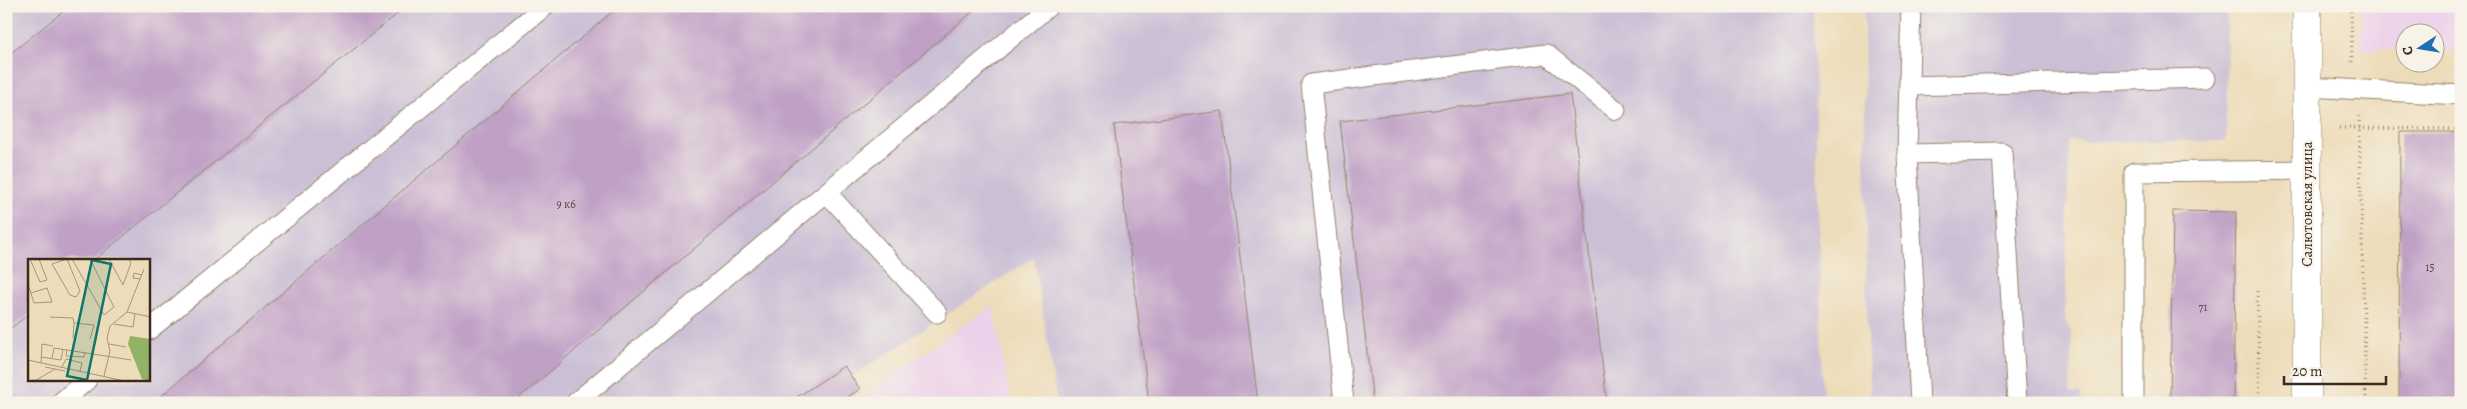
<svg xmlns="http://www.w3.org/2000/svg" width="2467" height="409" font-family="Alegreya,serif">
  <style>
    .built { fill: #ecd1ea }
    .industrial { fill: #cbbfd5; fill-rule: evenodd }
    .building { fill: #c0a1c6 }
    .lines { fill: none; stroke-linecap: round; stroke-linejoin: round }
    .service-casing { stroke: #94836c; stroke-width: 21 }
    .minor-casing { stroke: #94836c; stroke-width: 29 }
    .path { stroke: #94836c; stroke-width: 3; stroke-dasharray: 1 4; stroke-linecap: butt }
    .service { stroke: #fff; stroke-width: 19 }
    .minor { stroke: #fff; stroke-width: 28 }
    .labels { text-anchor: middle; stroke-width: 4.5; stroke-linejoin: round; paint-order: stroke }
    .number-label { font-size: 12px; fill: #5c4848 }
    .street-label { font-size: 15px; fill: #3b2a1e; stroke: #f7f3e8 }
    .inset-road { fill: none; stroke: #a6957b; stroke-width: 1 }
    .view { fill: #0f766e; fill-opacity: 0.15; stroke: #0f766e; stroke-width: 2.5 }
    .inset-edge { fill: none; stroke: #3b2a1e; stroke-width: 2.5 }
  </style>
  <rect width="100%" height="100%" fill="#f7f3e8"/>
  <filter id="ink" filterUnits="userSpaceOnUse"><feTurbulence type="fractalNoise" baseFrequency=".02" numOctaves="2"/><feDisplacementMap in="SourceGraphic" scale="10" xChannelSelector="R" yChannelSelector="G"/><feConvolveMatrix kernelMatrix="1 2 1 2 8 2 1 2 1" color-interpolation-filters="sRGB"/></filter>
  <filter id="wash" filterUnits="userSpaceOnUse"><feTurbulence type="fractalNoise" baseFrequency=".0096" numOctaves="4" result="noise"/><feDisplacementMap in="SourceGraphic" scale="20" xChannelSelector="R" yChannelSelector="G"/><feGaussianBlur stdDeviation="1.12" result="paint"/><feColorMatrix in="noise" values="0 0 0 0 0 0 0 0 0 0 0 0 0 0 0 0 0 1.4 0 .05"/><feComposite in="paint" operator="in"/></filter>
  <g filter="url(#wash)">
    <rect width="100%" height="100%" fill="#eddcb9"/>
    <g class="built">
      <polygon points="2361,6 2461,6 2461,51 2435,51 2434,32 2404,32 2404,50 2361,50"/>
      <polygon points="993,305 1011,403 854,403"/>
    </g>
    <g class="industrial">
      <path d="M6,6h1807l10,397h-766l-23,-146 -222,146h-806zM29,260h120v120h-120z"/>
      <polygon points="1864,6 2227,6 2226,141 2069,141 2065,320 2072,335 2070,393 2081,394 2081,403 1871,403 1867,338"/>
    </g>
    <g id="blocks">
      <g class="building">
        <polygon points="70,6 407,6 94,260 29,260 29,314 6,332 6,57"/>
        <polygon points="619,6 979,6 513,403 153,403"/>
        <polygon points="1570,94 1607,403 1373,403 1340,121"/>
        <polygon points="1222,111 1258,403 1149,403 1114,125"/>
        <polygon points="2400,132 2461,132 2461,403 2399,403"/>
        <polygon points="2173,211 2236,212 2233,403 2170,403"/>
        <polygon points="844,366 860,389 839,403 788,403"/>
      </g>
    </g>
  </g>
  <g filter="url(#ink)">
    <use href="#blocks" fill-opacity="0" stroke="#94836c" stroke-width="1"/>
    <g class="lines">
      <defs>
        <g id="service">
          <polyline points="1911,6 1907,154 1920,403"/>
          <polyline points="1909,86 2205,78"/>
          <polyline points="2307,87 2461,95"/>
          <polyline points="1907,154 2002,152 2017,403"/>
          <polyline points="827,193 937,313"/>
          <polyline points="149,330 545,6"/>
          <polyline points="60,403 87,380"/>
          <polyline points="575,403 1049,6"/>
          <polyline points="1344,403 1311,84 1546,54 1616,110"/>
          <polyline points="2134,403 2134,172 2307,170"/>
        </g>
        <polyline id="minor" points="2307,403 2307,6"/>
      </defs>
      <use href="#service" class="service-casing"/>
      <use href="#minor" class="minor-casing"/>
      <g class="path">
        <polyline points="2351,6 2352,63"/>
        <polyline points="2359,116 2366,403"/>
        <polyline points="2339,128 2461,129"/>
        <polyline points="2257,291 2260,403"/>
      </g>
      <use href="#service" class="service"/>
      <use href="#minor" class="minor"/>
    </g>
  </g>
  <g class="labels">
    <g class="number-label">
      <text x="566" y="208">9 к6</text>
      <text x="2430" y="271">15</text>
      <text x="2203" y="311">71</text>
    </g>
    <g class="street-label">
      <text transform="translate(2307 204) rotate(-90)" y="5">Салютовская улица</text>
    </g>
  </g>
  <g transform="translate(28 259)">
    <rect width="122" height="122" fill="#eddcb9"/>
    <path d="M102,77l20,3v42l-8,-2 -14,-35z" fill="#92b266"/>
    <path class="inset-road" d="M2,0l10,23 7,-2 -8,-21M39,0l13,32 -4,6 -6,-2 -18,-31 15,-5M44,0l32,56 10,-8 -24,-48M81,0l14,26 8,-22 -2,-4M113,20l-8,-1 1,-5 8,2M0,26l2,5 4,13 18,-1 -5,-14 -16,5M99,53l17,-43M22,58l23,1 1,5 20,2 -4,14M86,65l19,3 2,-13M45,79l1,-15M81,85l17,3M39,91l-1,6 18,1 1,-5M13,98l20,3 2,-11M24,99l2,-10 77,12M0,101l101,22M13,104l1,-19 11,2M17,108l20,4M34,108l4,-8 16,4 -2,8M76,117l6,-25 -3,-13 3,-12 17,-14 24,5M5,123l22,-13"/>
    <path class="view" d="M64,1l19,4 -24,116 -20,-4z"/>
    <rect width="122" height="122" class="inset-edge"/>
  </g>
  <rect width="2467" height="409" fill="none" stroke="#f7f3e8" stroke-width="25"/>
  <g transform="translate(2420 48) rotate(258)"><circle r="24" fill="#f7f3e8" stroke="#aca397"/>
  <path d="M0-4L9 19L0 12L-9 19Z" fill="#1f6fb2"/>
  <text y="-8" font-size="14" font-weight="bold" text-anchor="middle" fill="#3b2a1e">С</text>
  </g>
  <path d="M2284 376v8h102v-8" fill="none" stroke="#3b2a1e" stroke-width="2.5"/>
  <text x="2292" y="376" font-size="15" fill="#3b2a1e" stroke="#f7f3e8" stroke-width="4" paint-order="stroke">20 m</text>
</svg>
